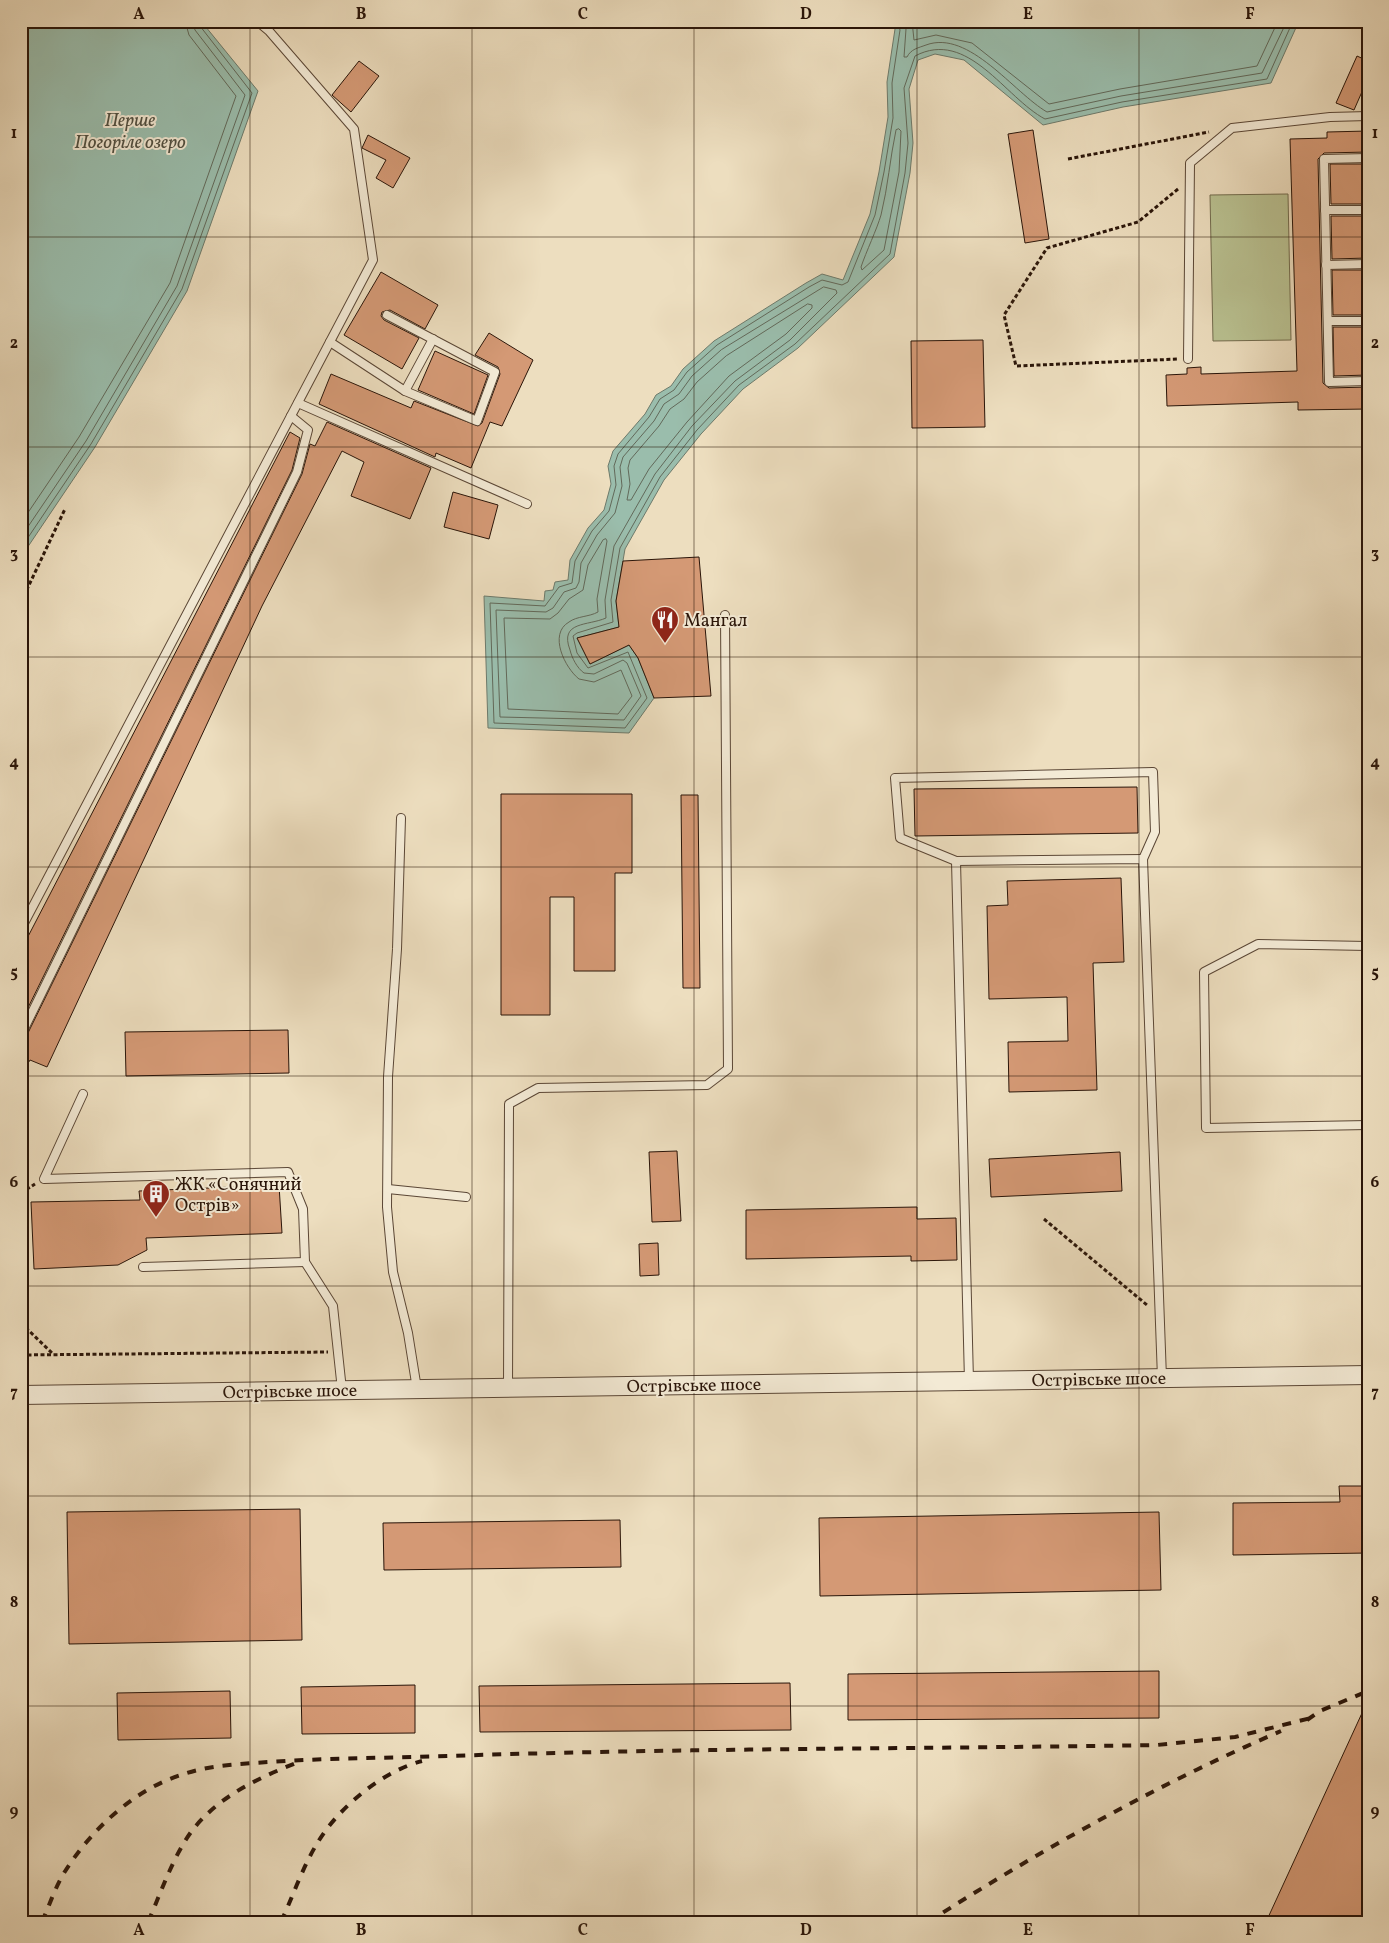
<svg xmlns="http://www.w3.org/2000/svg" width="1389" height="1943" font-family="Vollkorn,serif">
  <style>
    .green { fill: #b9c191; stroke: #726b4d }
    .water { fill: #9abdac; stroke: #6d7a6b }
    .lines { fill: none; stroke-linecap: round; stroke-linejoin: round }
    .shore { stroke: #62695a; stroke-width: 1 }
    .building { fill: #d49975; stroke: #2a1509 }
    .service-casing { stroke: #5b4736; stroke-width: 10 }
    .tertiary-casing { stroke: #5b4736; stroke-width: 20 }
    .path { stroke: #2a1509; stroke-width: 3; stroke-dasharray: 4 2.5; stroke-linecap: butt }
    .service { stroke: #f3ead5; stroke-width: 8 }
    .tertiary { stroke: #f3ead5; stroke-width: 18 }
    .rail { stroke: #2a1509; stroke-width: 4; stroke-dasharray: 9 9; stroke-linecap: butt }
    .grid { fill: none; stroke: #2a1509; stroke-width: 1; stroke-opacity: 0.55 }
    .labels { text-anchor: middle; stroke-width: 4; stroke-linejoin: round; paint-order: stroke }
    .poi-label { font-size: 18px; fill: #2a1509; stroke: #f3ead5; text-anchor: start }
    .street-label { font-size: 18px; fill: #2a1509; stroke: #f3ead5 }
    .water-label { font-size: 19px; font-style: italic; fill: #515042; stroke: #f3ead5 }
    .neatline { fill: none; stroke: #2a1509; stroke-width: 2 }
    .grid-label { font-size: 16px; text-anchor: middle; font-weight: bold; fill: #2a1509 }
  </style>
  <rect width="100%" height="100%" fill="#eddebf"/>
  <filter id="stains"><feTurbulence type="fractalNoise" baseFrequency=".004" numOctaves="4"/><feColorMatrix values="0 0 0 0 .2 0 0 0 0 .09 0 0 0 0 .02 0 0 0 .5 -.17"/></filter>
  <radialGradient id="worn" r=".72"><stop offset=".6" stop-color="#630" stop-opacity="0"/><stop offset="1" stop-color="#630" stop-opacity=".3"/></radialGradient>
  <polygon class="green" points="1288,194 1291,340 1213,341 1210,195"/>
  <g class="water">
    <polygon points="21,21 201,21 258,91 187,291 95,447 21,557"/>
    <polygon points="892,21 1299,21 1271,83 1123,107 1043,125 964,60 935,54 918,60 909,89 913,143 910,173 894,257 798,348 743,389 701,434 664,480 625,549 616,601 619,627 577,638 590,664 629,645 638,658 654,698 629,733 488,728 484,596 544,601 545,591 553,590 555,582 568,580 570,560 588,528 604,510 611,484 608,466 613,451 645,414 656,395 671,386 683,369 714,341 806,283 822,274 843,280 870,214 879,172 888,117 887,82 895,29"/>
  </g>
  <g class="lines">
    <g class="shore">
      <path d="M897,21l3,9 -8,53 1,35 -9,54 -9,43 -27,67 -6,3 -20,-5 -13,7 -92,58 -30,27 -13,18 -14,9 -11,18 -31,37 -4,12 2,19 -7,26 -17,20 -17,30 -3,22 -13,4 -14,19 -55,-3 4,120 131,5 22,-30 -19,-46 -40,16 -11,-15 -4,-17 4,-3 36,-11 -2,-22 9,-52 40,-71 37,-47 42,-45 56,-41 95,-90 15,-81 3,-30 -4,-55 11,-32c53,-28 90,42 130,63l77,-17 145,-23 26,-58"/>
      <path d="M904,21l2,8 -2,28h3c4,-8 11,-9 19,-12 43,-16 88,48 121,67l74,-16 141,-23 25,-52"/>
      <polyline points="912,21 914,40 936,35 972,43 1049,104 1120,89 1257,66 1278,21"/>
      <path d="M899,129l2,2 -2,41 -15,78 -22,20 -1,-3c5,-15 16,-38 20,-52 7,-28 9,-57 15,-85z"/>
      <path d="M824,287l12,3 1,3 -47,47 -55,41 -43,45 -37,48 -41,72 -9,54 1,18c-18,8 -47,3 -36,32 2,8 7,18 14,23l10,1 29,-14 4,3 14,33 -17,24 -124,-3 -4,-107 50,2 7,-4 11,-16 12,-4 3,-6 2,-19 16,-28 18,-22 7,-27 -2,-19 3,-10 31,-36 10,-17 15,-10 13,-18 29,-26z"/>
      <polygon points="808,304 812,305 812,308 786,334 729,376 687,422 649,469 631,500 627,500 630,484 628,468 630,460 659,426 670,409 684,399 697,382 726,356"/>
      <polyline points="21,523 79,437 170,283 236,96 189,35 185,21"/>
      <polyline points="21,537 86,441 177,286 245,95 195,30 192,21"/>
      <path d="M606,539l1,2 -10,58 1,13c-9,5 -21,4 -29,10 -21,12 -4,46 10,57l15,3 27,-12 11,26 -14,18 -110,-5 -4,-91 46,1 8,-6 11,-14 14,-9 5,-25 15,-25z"/>
      <polyline points="21,548 91,444 182,289 252,93 200,26 199,21"/>
    </g>
  </g>
  <g class="building">
    <polygon points="1357,56 1368,61 1368,78 1354,110 1336,103"/>
    <polygon points="359,61 379,76 351,112 332,95"/>
    <polygon points="1033,130 1049,239 1025,243 1008,134"/>
    <polygon points="1368,131 1368,152 1324,153 1318,159 1323,383 1329,388 1368,387 1368,409 1298,410 1298,402 1167,406 1166,375 1187,374 1187,368 1201,367 1201,374 1297,371 1290,139 1327,138 1327,132"/>
    <polygon points="368,135 410,158 393,188 376,178 386,160 362,148"/>
    <polygon points="1330,164 1368,164 1368,204 1331,204"/>
    <polygon points="1331,216 1368,216 1368,258 1332,259"/>
    <polygon points="1332,270 1368,270 1368,315 1333,315"/>
    <polygon points="381,272 438,305 425,329 390,310 382,312 381,316 384,320 419,338 402,369 344,335"/>
    <polygon points="1333,327 1368,327 1368,375 1334,376"/>
    <polygon points="489,333 533,360 502,426 490,422 471,468 436,453 435,457 319,404 331,374 411,408 414,401 478,426 482,423 500,374 498,367 475,355"/>
    <polygon points="983,340 985,427 912,428 911,341"/>
    <polygon points="435,351 488,375 474,414 418,390"/>
    <polygon points="327,422 431,468 410,519 351,496 364,462 342,451 262,606 47,1067 30,1060 21,1075 21,1041 26,1037 302,474 310,444 315,446"/>
    <polygon points="290,432 300,438 292,470 21,1022 21,950"/>
    <polygon points="453,492 498,505 489,539 444,527"/>
    <polygon points="699,557 711,696 654,698 638,658 629,645 590,664 577,638 619,627 616,601 623,561"/>
    <polygon points="1137,787 1138,833 915,836 914,789"/>
    <polygon points="501,794 632,794 632,873 615,873 615,971 574,971 574,897 550,897 550,1015 501,1015"/>
    <polygon points="681,795 698,795 700,988 683,988"/>
    <polygon points="1121,878 1124,962 1093,963 1097,1090 1009,1092 1008,1042 1068,1041 1067,997 989,999 987,906 1008,905 1007,881"/>
    <polygon points="288,1030 289,1073 126,1076 125,1032"/>
    <polygon points="677,1151 681,1221 652,1222 649,1152"/>
    <polygon points="1120,1152 1122,1191 991,1197 989,1159"/>
    <polygon points="279,1185 282,1233 146,1238 147,1250 118,1265 34,1269 31,1202 140,1200 139,1191"/>
    <polygon points="917,1207 917,1219 956,1218 957,1260 911,1261 911,1256 746,1259 746,1210"/>
    <polygon points="658,1243 659,1275 640,1276 639,1244"/>
    <polygon points="1339,1486 1368,1486 1368,1553 1233,1555 1233,1503 1340,1502"/>
    <polygon points="300,1509 302,1640 69,1644 67,1512"/>
    <polygon points="1159,1512 1161,1590 820,1596 819,1518"/>
    <polygon points="620,1520 621,1567 384,1570 383,1523"/>
    <polygon points="1159,1671 1159,1718 848,1720 848,1674"/>
    <polygon points="790,1683 791,1730 480,1732 479,1686"/>
    <polygon points="415,1685 415,1733 302,1734 301,1687"/>
    <polygon points="230,1691 231,1738 118,1740 117,1693"/>
    <polygon points="1368,1700 1368,1922 1266,1922"/>
  </g>
  <g class="lines">
    <defs>
      <g id="service">
        <polyline points="1368,158 1324,159 1329,382 1368,381"/>
        <polyline points="1325,210 1368,210"/>
        <polyline points="1326,265 1368,264"/>
        <polyline points="387,315 495,372 477,421 405,391"/>
        <polyline points="1328,321 1368,321"/>
        <polyline points="330,342 405,391 433,339"/>
        <polyline points="1188,359 1190,163 1232,128 1330,117 1368,116"/>
        <polyline points="298,403 527,504"/>
        <polyline points="401,818 397,949 388,1077 387,1207 393,1272 408,1333 417,1389"/>
        <polyline points="956,861 900,838 895,778 1153,772 1155,832 1143,859"/>
        <polyline points="21,929 373,260 354,129 269,31 257,21"/>
        <polyline points="1368,946 1258,944 1204,972 1206,1128 1368,1125"/>
        <polyline points="21,1035 297,472 308,430 291,416"/>
        <polyline points="83,1094 44,1179 288,1172 303,1209 305,1262 333,1306 342,1390"/>
        <polyline points="388,1189 466,1197"/>
        <polyline points="143,1267 305,1262"/>
        <polyline points="969,1381 956,861 1143,859 1162,1378"/>
        <polyline points="508,1388 509,1104 538,1088 707,1085 728,1069 725,615"/>
      </g>
      <polyline id="tertiary" points="21,1395 1368,1375"/>
    </defs>
    <use href="#service" class="service-casing"/>
    <use href="#tertiary" class="tertiary-casing"/>
    <g class="path">
      <polyline points="1068,159 1209,132"/>
      <polyline points="1178,189 1138,222 1047,248 1004,315 1016,366 1179,359"/>
      <polyline points="21,602 65,509"/>
      <polyline points="21,1193 35,1184"/>
      <polyline points="1044,1219 1147,1305"/>
      <polyline points="21,1323 53,1354"/>
      <polyline points="21,1355 328,1352"/>
    </g>
    <use href="#service" class="service"/>
    <use href="#tertiary" class="tertiary"/>
    <g class="rail">
      <polyline points="1307,1720 1320,1711 1368,1691"/>
      <path d="M42,1922c7,-16 13,-34 22,-49 26,-42 69,-83 117,-98 28,-10 59,-11 88,-13 60,-4 119,-4 179,-6 236,-8 473,-7 709,-11l78,-8 76,-19"/>
      <path d="M148,1922c11,-25 20,-51 33,-74 24,-45 70,-67 115,-85"/>
      <path d="M281,1922c12,-26 22,-56 37,-80 21,-35 65,-71 104,-81"/>
      <path d="M928,1922c113,-72 230,-138 353,-191"/>
    </g>
  </g>
  <path class="grid" d="M250,21v1901M472,21v1901M694,21v1901M917,21v1901M1139,21v1901M21,237h1347M21,447h1347M21,657h1347M21,867h1347M21,1076h1347M21,1286h1347M21,1496h1347M21,1706h1347"/>
  <defs>
    <symbol id="restaurant-pin" viewBox="-11 -11 22 30"><path d="M0 17L-7.5 6A9.5 9.5 0 1 1 7.5 6Z" fill="#8f2418" stroke="#f3ead5"/><path d="M-5-6h1v4h1v-4h1v4h1v-4h1v5L-1.5 .5V6h-2V.5L-5-1ZM5-6V6H3V1.5H1.5Q1.5-4 5-6Z" fill="#fff"/></symbol>
    <symbol id="building-pin" viewBox="-11 -11 22 30"><path d="M0 17L-7.5 6A9.5 9.5 0 1 1 7.5 6Z" fill="#8f2418" stroke="#f3ead5"/><path d="M-4-6H4V6H1V3H-1V6H-4ZM-2.5-4.3h1.7v1.8h-1.7ZM.8-4.3h1.7v1.8H.8ZM-2.5-1h1.7V.8h-1.7ZM.8-1h1.7V.8H.8Z" fill="#fff"/></symbol>
  </defs>
  <g fill-rule="evenodd">
    <use href="#restaurant-pin" x="649" y="604" width="32" height="43"/>
    <use href="#building-pin" x="140" y="1178" width="32" height="43"/>
  </g>
  <g class="labels">
    <g class="poi-label">
      <text x="684" y="626">Мангал</text>
      <text x="175" y="1190">ЖК «Сонячний<tspan x="175" dy="21">Острів»</tspan></text>
    </g>
    <g class="street-label">
      <text transform="translate(1099 1379) rotate(-1)" y="6">Острівське шосе</text>
      <text transform="translate(694 1385) rotate(-1)" y="6">Острівське шосе</text>
      <text transform="translate(290 1391) rotate(-1)" y="6">Острівське шосе</text>
    </g>
    <g class="water-label">
      <text x="130" y="126">Перше<tspan x="130" dy="22">Погоріле озеро</tspan></text>
    </g>
  </g>
  <rect width="1389" height="1943" fill="none" stroke="#eddebf" stroke-width="55"/>
  <rect x="28" y="28" width="1334" height="1888" class="neatline"/>
  <g class="grid-label">
    <text x="139" y="19">A</text>
    <text x="361" y="19">B</text>
    <text x="583" y="19">C</text>
    <text x="806" y="19">D</text>
    <text x="1028" y="19">E</text>
    <text x="1250" y="19">F</text>
    <text x="14" y="138">1</text>
    <text x="1375" y="138">1</text>
    <text x="14" y="348">2</text>
    <text x="1375" y="348">2</text>
    <text x="14" y="558">3</text>
    <text x="1375" y="558">3</text>
    <text x="14" y="767">4</text>
    <text x="1375" y="767">4</text>
    <text x="14" y="977">5</text>
    <text x="1375" y="977">5</text>
    <text x="14" y="1187">6</text>
    <text x="1375" y="1187">6</text>
    <text x="14" y="1397">7</text>
    <text x="1375" y="1397">7</text>
    <text x="14" y="1607">8</text>
    <text x="1375" y="1607">8</text>
    <text x="14" y="1816">9</text>
    <text x="1375" y="1816">9</text>
    <text x="139" y="1935">A</text>
    <text x="361" y="1935">B</text>
    <text x="583" y="1935">C</text>
    <text x="806" y="1935">D</text>
    <text x="1028" y="1935">E</text>
    <text x="1250" y="1935">F</text>
  </g>
  <rect width="100%" height="100%" filter="url(#stains)"/>
  <rect width="100%" height="100%" fill="url(#worn)"/>
</svg>
